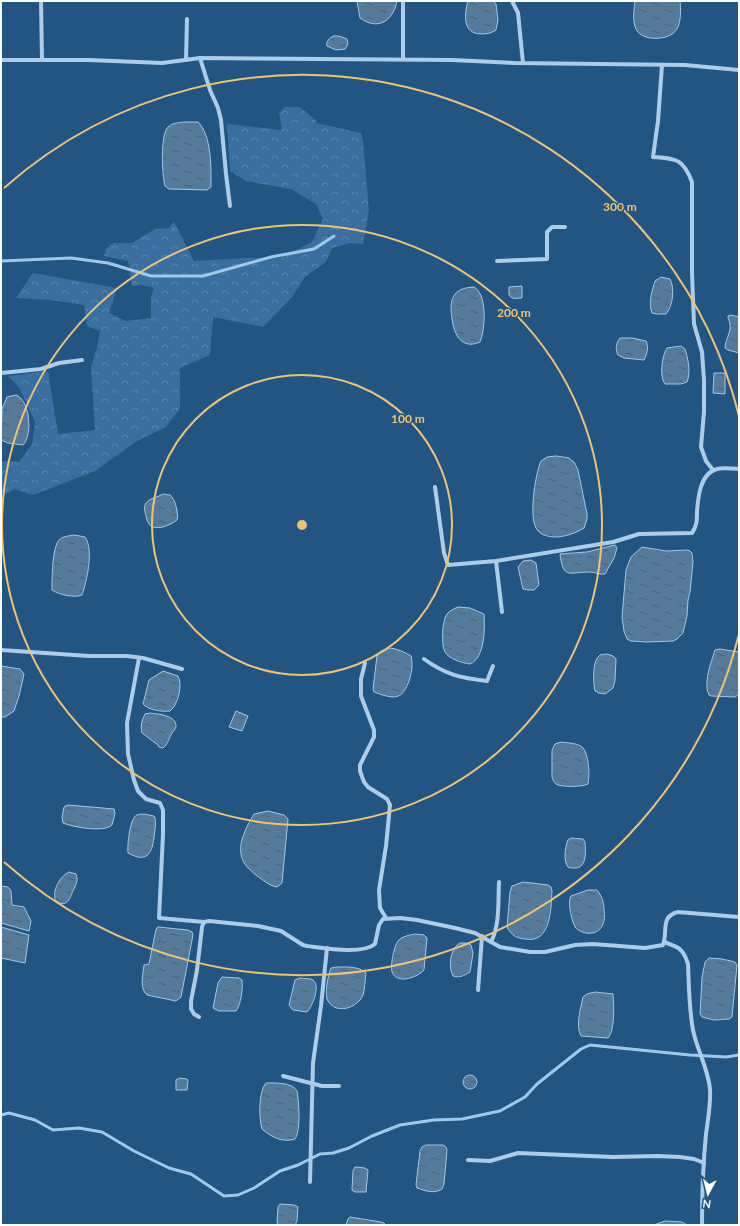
<svg xmlns="http://www.w3.org/2000/svg" width="740" height="1226" font-family="Lato,sans-serif">
  <style>
    .forest { fill: url(#forest-crowns) }
    .water { fill: url(#water-ripples); stroke: #a0c8e9 }
    .lines { fill: none; stroke-linecap: round; stroke-linejoin: round }
    .stream { stroke: #a0c8e9; stroke-width: 3 }
    .minor { stroke: #accce8; stroke-width: 4 }
    .ring { fill: none; stroke: #f3c26f; stroke-width: 2 }
    .centre { fill: #f3c26f; stroke: #235583; stroke-width: 2 }
    .ring-label { font-size: 12px; text-anchor: middle; font-weight: bold; fill: #f3c26f; stroke: #235583; stroke-width: 3; stroke-linejoin: round; paint-order: stroke }
  </style>
  <defs>
    <pattern id="forest-crowns" width="20" height="18" patternUnits="userSpaceOnUse"><rect width="20" height="18" fill="#386fa0"/><path d="M2 6a3 3 0 1 1 6 0M12 15a3 3 0 1 1 6 0" fill="none" stroke="#5685ae"/></pattern>
    <pattern id="water-ripples" width="26" height="14" patternUnits="userSpaceOnUse"><rect width="26" height="14" fill="#567a9a"/><path d="M2 4q2-2 4 0t4 0M15 11q2-2 4 0t4 0" fill="none" stroke="#516373"/></pattern>
  </defs>
  <rect width="100%" height="100%" fill="#235583"/>
  <polygon class="forest" points="285,107 299,107 315,119 317,123 361,133 363,140 369,211 363,244 350,243 332,248 326,262 305,277 292,297 263,327 213,317 210,355 180,368 180,408 166,427 137,441 95,471 33,495 14,489 1,497 1,460 2,461 19,462 32,444 35,422 19,387 8,376 48,371 58,434 95,430 91,367 97,348 100,331 87,326 84,305 51,300 16,298 33,273 117,288 109,313 126,321 151,318 151,297 154,288 141,285 132,286 128,261 104,256 106,249 113,243 132,243 155,229 169,228 174,222 194,261 247,258 280,258 312,242 323,219 316,204 291,189 246,181 230,171 227,124 282,130 279,113"/>
  <g class="water">
    <path d="M357,1h40c-4,20 -19,30 -37,17z"/>
    <path d="M468,1h25l3,3 2,16 -2,10c-4,3 -9,4 -14,4 -20,0 -18,-19 -14,-33z"/>
    <path d="M635,1h45c1,8 1,21 -3,28 -7,12 -35,13 -41,0 -4,-8 -2,-20 -1,-28z"/>
    <path d="M333,36h6l8,3 1,5 -3,5 -9,1 -9,-4c-1,-5 2,-7 6,-10z"/>
    <path d="M183,122h15c14,14 13,46 13,65l-4,3 -38,-1 -4,-3c-3,-11 -5,-51 3,-59 4,-4 10,-4 15,-5z"/>
    <path d="M661,277l9,2c5,9 3,27 -4,35h-9l-5,-1c-4,-11 0,-22 3,-32z"/>
    <path d="M522,286v12c-5,0 -10,2 -13,-3v-8z"/>
    <path d="M474,287c14,8 11,43 6,55 -18,8 -26,-7 -28,-23 -3,-19 0,-31 22,-32z"/>
    <path d="M731,315l8,2v36l-11,-3 -3,-2c0,-8 6,-15 5,-23 0,-3 -2,-5 -2,-9z"/>
    <path d="M620,338h12l14,3c3,6 1,13 -2,19l-20,-2 -6,-3c-3,-6 -2,-12 2,-17z"/>
    <path d="M681,346l4,3c3,10 6,23 2,33l-6,2h-16c-6,-7 -3,-29 2,-36z"/>
    <polygon points="714,373 725,373 725,394 713,393"/>
    <path d="M16,395c14,5 17,40 7,50l-15,-2 -7,-3 1,-31 5,-12z"/>
    <path d="M556,456l13,2 5,4 4,8 9,44v5l-3,9c-8,5 -17,8 -26,9 -8,0 -18,-1 -22,-9 -7,-13 -1,-53 5,-67l6,-4z"/>
    <path d="M163,494c2,0 5,1 7,1 5,3 9,19 7,25 -6,5 -22,12 -28,4 -2,-3 -3,-7 -3,-9 -2,-4 -2,-9 0,-12 4,-5 12,-6 17,-9z"/>
    <path d="M74,535l11,2c9,12 2,44 -3,58 -8,3 -22,0 -30,-5 0,-11 0,-42 7,-50 4,-4 10,-4 15,-5z"/>
    <path d="M615,545l2,3 -3,10 -9,16c-6,1 -10,-2 -15,-2 -21,0 -27,8 -30,-18l27,-2z"/>
    <polygon points="642,547 666,551 687,550 690,551 692,553 693,562 690,592 688,600 687,616 683,633 677,639 673,641 647,642 631,641 627,639 624,631 622,617 626,570 631,557"/>
    <polygon points="531,560 536,563 539,585 534,590 528,590 523,589 518,567 523,561"/>
    <path d="M458,607l12,1 14,6c1,14 1,44 -14,50 -8,-1 -21,-5 -25,-12 -4,-7 -3,-32 2,-38 3,-4 7,-5 11,-7z"/>
    <path d="M390,648c8,1 14,4 21,8 2,8 1,14 -1,22 -7,22 -14,22 -36,14l-1,-3 4,-33 4,-5z"/>
    <path d="M720,649l19,3v42l-4,3 -24,-1 -2,-1c-6,-13 2,-32 6,-45z"/>
    <path d="M607,654l6,2 3,3 -1,22 -2,7 -8,6 -6,-1 -4,-2c-2,-9 -3,-31 5,-36 1,0 5,-1 7,-1z"/>
    <polygon points="1,666 20,669 24,674 19,696 14,711 5,717 1,717"/>
    <path d="M163,671l15,5c5,9 0,29 -8,35 -8,1 -22,-1 -27,-7l6,-24z"/>
    <polygon points="236,711 248,716 242,731 229,727"/>
    <path d="M150,713c8,1 27,2 26,14 -1,3 -4,5 -5,8 -3,5 -3,9 -8,13l-4,-1 -1,-2 -16,-12c-2,-7 0,-13 3,-19z"/>
    <path d="M561,742c7,1 16,1 21,5 7,6 8,29 6,37 -6,3 -23,3 -30,1 -3,-1 -5,-4 -6,-8v-27l3,-6z"/>
    <path d="M68,805l46,4 1,4 -3,12c-8,8 -39,2 -49,-2l-1,-6 2,-10z"/>
    <path d="M268,811l16,4 4,4 -6,64 -5,4c-8,-1 -14,-7 -21,-12 -6,-5 -12,-10 -14,-17 -5,-15 5,-32 12,-44z"/>
    <path d="M144,814l10,2 1,2c1,6 0,12 -1,19 -2,18 -8,26 -26,16 -1,-7 2,-36 9,-38 2,-1 5,-1 7,-1z"/>
    <path d="M571,838l12,1 2,3c1,12 2,31 -17,25 -5,-7 -3,-19 0,-27z"/>
    <path d="M69,872l7,2c3,7 -1,12 -4,19 -3,9 -7,14 -16,8 -5,-9 4,-25 13,-29z"/>
    <path d="M523,882l25,3 3,2 1,4c-1,18 -1,53 -27,48 -9,-1 -14,-4 -18,-12l3,-35 2,-6z"/>
    <polygon points="1,886 8,887 11,891 12,905 24,907 31,921 29,931 1,923"/>
    <path d="M588,890h9c5,6 7,13 7,20 1,6 1,11 -2,16 -5,10 -20,9 -27,1 -2,-4 -3,-8 -4,-12 -1,-6 -3,-13 0,-19z"/>
    <polygon points="1,927 29,935 25,963 1,958"/>
    <path d="M158,927l30,3 4,2 1,3 -12,62 -5,4 -29,-6c-8,-7 -4,-20 -3,-30l5,-1 7,-35z"/>
    <path d="M416,934l8,1 3,3 -3,32c-6,7 -25,14 -31,4 -4,-5 1,-28 5,-33 4,-5 12,-6 18,-7z"/>
    <path d="M460,943h6l5,2 2,8 -3,19c-6,4 -11,6 -17,4 -5,-9 -3,-28 7,-33z"/>
    <polygon points="709,958 722,959 735,962 737,965 732,1017 729,1019 714,1020 702,1017 700,1014 702,977 705,962"/>
    <path d="M337,967c9,0 22,-1 29,6 -1,7 -1,16 -3,22 -5,13 -27,20 -35,6 -4,-6 0,-26 3,-33z"/>
    <path d="M222,977l17,1 3,2c1,9 -1,24 -6,31h-17l-6,-3 5,-25z"/>
    <path d="M300,978c4,1 10,0 13,2 8,6 -1,27 -6,32l-14,-2 -4,-5 6,-25z"/>
    <path d="M595,992l18,2c1,11 2,37 -5,44l-27,-2c-6,-11 0,-28 2,-39l4,-3z"/>
    <circle cx="470" cy="1082" r="7"/>
    <polygon points="180,1078 187,1079 188,1081 187,1090 176,1090 176,1080"/>
    <path d="M266,1083c9,0 26,-1 31,8 2,10 4,40 -2,48 -12,4 -24,-2 -33,-10 -3,-10 -4,-37 4,-46z"/>
    <path d="M426,1145h17l3,2 1,3 -3,34 -2,5c-7,5 -17,2 -25,-1l-1,-3 4,-34 2,-4z"/>
    <polygon points="355,1167 365,1168 368,1170 366,1192 355,1192 352,1190 353,1171"/>
    <polygon points="280,1204 294,1205 298,1207 297,1221 295,1225 279,1225 277,1223 278,1207"/>
    <polygon points="350,1217 381,1222 384,1223 386,1225 346,1225 348,1219"/>
    <polygon points="665,1221 682,1222 687,1225 654,1225"/>
  </g>
  <g class="lines">
    <g class="stream">
      <polyline points="1,261 71,258 108,263 151,276 203,276 271,257 314,249 334,236"/>
      <polyline points="1,1115 9,1113 35,1120 53,1130 79,1128 102,1132 134,1151 169,1168 191,1174 224,1196 238,1195 254,1188 280,1171 298,1165 320,1154 333,1153 349,1148 372,1136 400,1125 434,1120 462,1119 500,1111 525,1097 537,1084 581,1049 590,1045 690,1055 726,1057 739,1055"/>
    </g>
    <g class="minor">
      <polyline points="41,1 42,60"/>
      <polyline points="512,1 518,13 523,63"/>
      <polyline points="200,58 210,90 218,108 221,120 226,174 230,206"/>
      <polyline points="403,59 403,1"/>
      <polyline points="1,60 89,60 162,63 200,58 452,60 515,63 685,65 739,70"/>
      <polyline points="186,60 187,19"/>
      <path d="M662,65l-4,56 -5,36c23,2 30,1 39,25v91l2,51 8,28 2,28v32l-3,35 5,14 7,9"/>
      <polyline points="497,261 547,259 547,232 552,227 565,227"/>
      <polyline points="1,373 41,369 59,363 82,360"/>
      <path d="M435,487l9,66 4,12 48,-4 117,-19 26,-8 53,-1c5,-7 5,-13 5,-21 1,-14 3,-39 20,-43 7,-2 15,0 22,0"/>
      <polyline points="496,561 502,612"/>
      <polyline points="1,650 89,656 127,656 143,658 182,669"/>
      <polyline points="139,658 127,723 128,754 134,780 138,791 146,799 160,803 163,810 163,834 159,918 204,922"/>
      <path d="M424,659c22,16 37,19 63,22l6,-15"/>
      <polyline points="365,663 361,679 361,696 374,730 374,737 360,765 360,771 364,782 368,787 387,799 390,805 386,846 379,890 380,908 386,918"/>
      <path d="M491,942c9,-17 7,-41 8,-60"/>
      <path d="M664,942c14,5 19,6 24,22 1,22 1,45 5,66 4,20 15,38 17,59 1,15 -2,30 -4,45 -3,30 -4,61 -4,91"/>
      <polyline points="478,990 482,936"/>
      <path d="M199,1017l-5,-3 -3,-5v-8l6,-31 5,-43 2,-5 5,-1 49,5 23,5 22,14 4,1c17,2 55,9 68,-2l4,-19 4,-6 17,-1 17,2 38,8 20,5 25,14 30,5h15l30,-7 18,-1 52,4 18,-3c5,-13 -3,-29 15,-33l61,5"/>
      <polyline points="283,1076 322,1086 339,1086"/>
      <polyline points="468,1160 490,1161 518,1153 613,1157 658,1156 680,1157 694,1159 704,1163"/>
      <polyline points="310,1182 313,1063 321,1006 327,948"/>
    </g>
  </g>
  <g class="ring">
    <circle cx="302" cy="525" r="150"/>
    <circle cx="302" cy="525" r="300"/>
    <path d="M739 634A450 450 0 0 1 4 862M4 188A450 450 0 0 1 739 416"/>
  </g>
  <circle cx="302" cy="525" r="6" class="centre"/>
  <g class="ring-label">
    <text x="620" y="211">300 m</text>
    <text x="514" y="317">200 m</text>
    <text x="408" y="423">100 m</text>
  </g>
  <rect width="740" height="1226" fill="none" stroke="#ffffff" stroke-width="4"/>
  <g transform="translate(708 1194) rotate(187)" stroke="#235583" stroke-width="3" paint-order="stroke">
  <path d="M0-3L7 15L0 10L-7 15Z" fill="#ffffff"/>
  <text y="-6" font-size="11" font-weight="bold" text-anchor="middle" fill="#ffffff">N</text>
  </g>
</svg>
